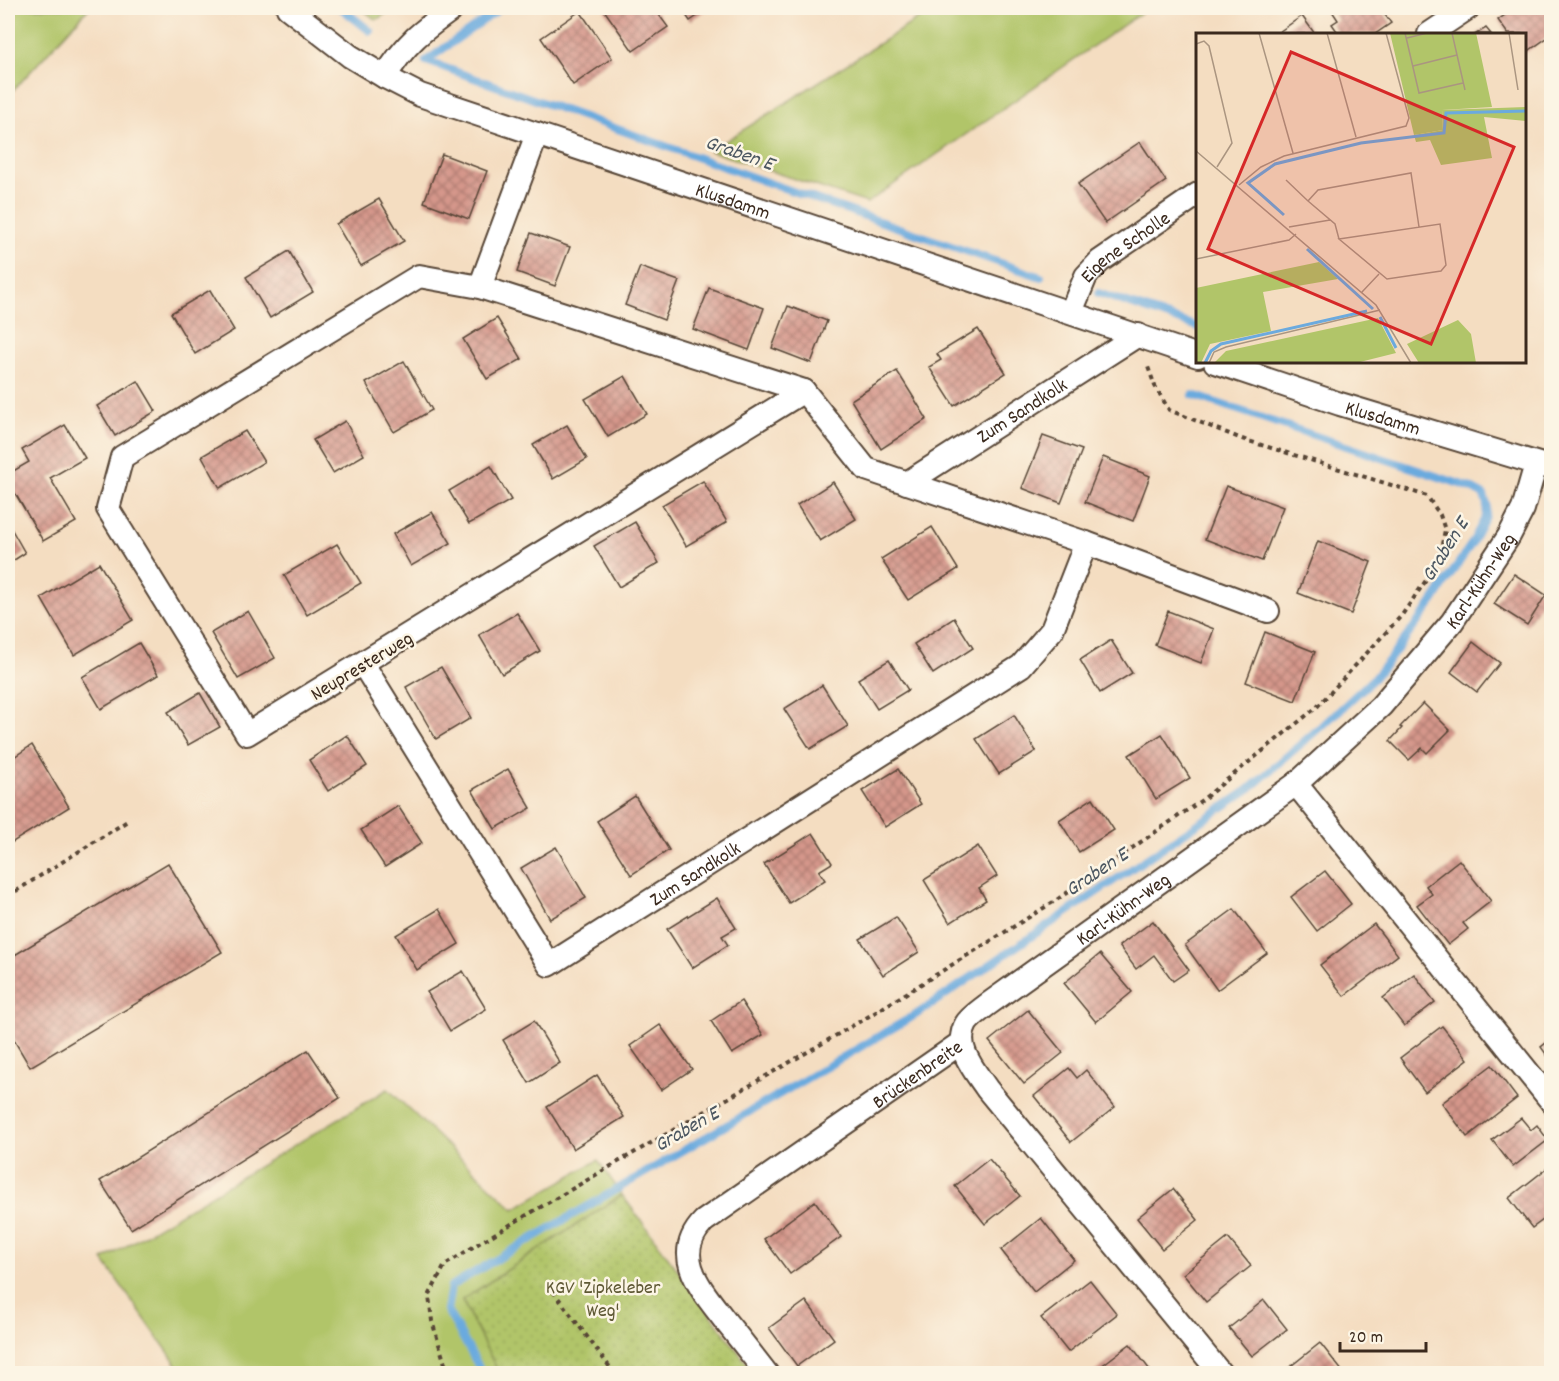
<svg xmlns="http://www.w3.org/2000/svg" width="1559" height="1381" font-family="Dekko,sans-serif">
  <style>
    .grass { fill: #b1c569; stroke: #767844; stroke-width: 1.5 }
    .garden { fill: url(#garden-dots); stroke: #767844; stroke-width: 1.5 }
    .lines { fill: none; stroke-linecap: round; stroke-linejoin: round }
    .stream { stroke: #6baade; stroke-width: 8 }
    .building { fill: url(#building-cross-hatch) }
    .street-casing { stroke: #574536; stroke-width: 26 }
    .path { stroke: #574536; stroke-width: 4; stroke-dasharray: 4.5 4.5; stroke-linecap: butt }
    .street { stroke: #fff; stroke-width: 22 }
    .labels { text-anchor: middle; stroke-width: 5; stroke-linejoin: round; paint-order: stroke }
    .street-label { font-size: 20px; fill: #3b2a1e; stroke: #fcf5e5 }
    .park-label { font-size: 20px; fill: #5e5834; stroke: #fcf5e5 }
    .water-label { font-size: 21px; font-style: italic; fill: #4c5761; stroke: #fcf5e5 }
    .inset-river { fill: none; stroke: #6baade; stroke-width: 3 }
    .inset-road { fill: none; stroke: #aa9580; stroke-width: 1.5 }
    .view { fill: #d62828; fill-opacity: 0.15; stroke: #d62828; stroke-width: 3 }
    .inset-edge { fill: none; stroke: #3b2a1e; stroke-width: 3 }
  </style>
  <defs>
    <pattern id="garden-dots" width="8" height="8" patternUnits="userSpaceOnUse" patternTransform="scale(1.5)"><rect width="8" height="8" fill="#b1c569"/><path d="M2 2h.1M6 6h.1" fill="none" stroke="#99a95b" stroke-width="1.8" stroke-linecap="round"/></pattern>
    <pattern id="building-cross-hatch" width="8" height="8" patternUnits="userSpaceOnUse" patternTransform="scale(1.5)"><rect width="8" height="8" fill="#d5978b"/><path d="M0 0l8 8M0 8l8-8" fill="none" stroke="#ae7b71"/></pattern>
  </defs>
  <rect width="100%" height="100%" fill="#fcf5e5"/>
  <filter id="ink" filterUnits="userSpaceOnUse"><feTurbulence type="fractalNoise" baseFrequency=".0167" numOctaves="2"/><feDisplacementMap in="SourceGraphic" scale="12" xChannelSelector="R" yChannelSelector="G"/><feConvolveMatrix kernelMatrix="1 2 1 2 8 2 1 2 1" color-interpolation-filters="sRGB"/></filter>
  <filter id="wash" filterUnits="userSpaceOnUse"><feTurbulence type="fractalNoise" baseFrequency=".008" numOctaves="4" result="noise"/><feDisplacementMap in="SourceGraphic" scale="24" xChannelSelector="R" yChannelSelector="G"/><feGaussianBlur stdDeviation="1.35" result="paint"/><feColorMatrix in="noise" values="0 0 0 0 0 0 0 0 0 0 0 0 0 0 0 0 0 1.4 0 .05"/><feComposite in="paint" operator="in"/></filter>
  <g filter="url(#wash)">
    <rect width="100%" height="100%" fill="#f4ddc1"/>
    <g class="grass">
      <polygon points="8,8 89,8 8,96"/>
      <polygon points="935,8 1148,8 867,203 710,151"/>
      <polygon points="388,1089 514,1209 598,1160 622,1195 462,1300 499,1373 183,1373 103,1260"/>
    </g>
    <g class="garden">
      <polygon points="361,8 394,8 376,20"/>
      <polygon points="622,1195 754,1373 499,1373 462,1300"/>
    </g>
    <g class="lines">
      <g class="stream">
        <polyline points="341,8 370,31"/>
        <polyline points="426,61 772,184 1041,277"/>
        <polyline points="426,61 501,8"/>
        <polyline points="1098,293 1198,327"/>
        <polyline points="483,1374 447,1310 451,1286 917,1014 1248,790 1340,710 1374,678 1389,660 1430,606 1472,543 1486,516 1487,505 1484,495 1469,487 1193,395"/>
      </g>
    </g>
    <g id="blocks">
      <g class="building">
        <polygon points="608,8 654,8 668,27 633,51 604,10"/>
        <polygon points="681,8 709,8 690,21"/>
        <polygon points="1330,8 1380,8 1391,23 1375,34 1339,34 1332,24 1338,20"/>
        <polygon points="1515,8 1551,8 1551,35 1524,54 1524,34 1508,34 1498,20"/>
        <polygon points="580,11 612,58 573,85 541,38"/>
        <polygon points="1302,16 1315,34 1276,34"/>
        <polygon points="1486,28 1491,34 1476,34"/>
        <polygon points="1140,142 1166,181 1105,223 1078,184"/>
        <polygon points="442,154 487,171 469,219 424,202"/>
        <polygon points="379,199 404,241 361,266 336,224"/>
        <polygon points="531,233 570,247 555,286 517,272"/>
        <polygon points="289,251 313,292 270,318 246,277"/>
        <polygon points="640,267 679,281 664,320 625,305"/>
        <polygon points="709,288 764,308 749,350 693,329"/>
        <polygon points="210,290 234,330 195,354 171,313"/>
        <polygon points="788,306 827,321 811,363 772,348"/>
        <polygon points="497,318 522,359 487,379 463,339"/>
        <polygon points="978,329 1006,373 954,406 929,367 941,360 937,354"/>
        <polygon points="404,361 432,410 394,432 366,383"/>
        <polygon points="897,371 927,419 881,449 851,400"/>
        <polygon points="625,376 647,414 608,437 585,399"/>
        <polygon points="138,381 156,411 115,436 97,406"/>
        <polygon points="345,421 364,455 333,473 313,440"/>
        <polygon points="65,425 85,458 50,478 76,522 43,541 8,481 8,474 29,462 22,450"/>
        <polygon points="567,425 587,459 553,479 533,445"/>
        <polygon points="245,431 264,462 220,488 202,456"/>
        <polygon points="1043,436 1082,450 1061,503 1022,488"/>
        <polygon points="1103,457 1150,476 1133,521 1085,502"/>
        <polygon points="491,466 511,500 469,524 449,491"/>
        <polygon points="703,481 727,522 686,546 662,505"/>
        <polygon points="833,482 856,519 820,541 797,505"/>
        <polygon points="1226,486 1283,507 1262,561 1205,539"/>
        <polygon points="432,512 451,543 411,566 393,534"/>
        <polygon points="635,522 659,563 619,587 594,546"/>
        <polygon points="8,523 25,553 8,564"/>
        <polygon points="932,527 958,569 908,600 881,559"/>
        <polygon points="1318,541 1371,562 1351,614 1298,593"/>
        <polygon points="337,544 361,583 307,615 284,575"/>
        <polygon points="99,563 133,620 74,655 41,598"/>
        <polygon points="1514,574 1546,595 1527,625 1494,604"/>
        <polygon points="248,611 275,658 238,679 211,633"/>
        <polygon points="1168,611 1214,629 1201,663 1155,645"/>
        <polygon points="517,613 540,651 502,674 479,635"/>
        <polygon points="954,618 973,648 933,674 914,644"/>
        <polygon points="1265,632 1315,652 1295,701 1246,682"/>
        <polygon points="1111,640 1132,673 1100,693 1080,660"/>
        <polygon points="1473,642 1500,663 1477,692 1451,672"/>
        <polygon points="139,643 158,675 101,709 82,677"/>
        <polygon points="889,660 908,690 877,709 858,679"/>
        <polygon points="441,667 471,718 436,739 406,687"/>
        <polygon points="822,685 848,726 810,749 784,709"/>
        <polygon points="200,693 220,727 188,745 168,712"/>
        <polygon points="1423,703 1450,730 1427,753 1422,748 1409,760 1390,741 1402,728 1400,727"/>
        <polygon points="1014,715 1036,751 999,774 976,739"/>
        <polygon points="1162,734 1190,778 1156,799 1129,755"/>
        <polygon points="347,735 367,766 328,791 309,760"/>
        <polygon points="32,745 69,807 8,845 8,761"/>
        <polygon points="508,769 531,808 495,829 472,790"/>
        <polygon points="898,769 921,804 885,827 862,791"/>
        <polygon points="635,796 669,850 631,875 597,821"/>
        <polygon points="1093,798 1114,830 1079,852 1059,820"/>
        <polygon points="398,806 422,843 385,867 361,830"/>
        <polygon points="813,833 832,863 819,871 825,880 789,903 764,864"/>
        <polygon points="978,846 997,876 979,888 986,900 950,923 924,880"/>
        <polygon points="556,847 586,898 550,919 521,868"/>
        <polygon points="1459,860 1491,901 1463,923 1468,929 1448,945 1417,905 1432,894 1426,886"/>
        <polygon points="168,863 222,952 30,1067 8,1030 8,959"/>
        <polygon points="1325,871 1351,904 1317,931 1291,897"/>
        <polygon points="717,898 736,928 722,936 728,945 692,968 667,929"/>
        <polygon points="439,909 459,944 417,970 396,935"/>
        <polygon points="1234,909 1267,953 1217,990 1185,945"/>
        <polygon points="896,917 919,952 883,975 860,939"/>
        <polygon points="1153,921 1189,970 1173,981 1154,955 1136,969 1119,946"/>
        <polygon points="1374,924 1398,955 1344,996 1320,965"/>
        <polygon points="1100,954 1132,992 1096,1022 1064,983"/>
        <polygon points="463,971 486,1009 450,1031 427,992"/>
        <polygon points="1414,974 1435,1002 1404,1026 1383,998"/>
        <polygon points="741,1001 763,1035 732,1054 711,1021"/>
        <polygon points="1028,1010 1063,1053 1024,1084 989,1041"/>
        <polygon points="534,1021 560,1063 529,1083 503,1040"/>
        <polygon points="660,1025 692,1069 661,1090 630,1046"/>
        <polygon points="1442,1026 1468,1059 1425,1092 1400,1058"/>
        <polygon points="1551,1039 1551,1061 1541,1047"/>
        <polygon points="308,1050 340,1098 131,1229 100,1181"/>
        <polygon points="1492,1065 1517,1098 1467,1137 1442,1103"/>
        <polygon points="1069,1068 1077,1078 1086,1070 1115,1107 1071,1142 1034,1096"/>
        <polygon points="597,1075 624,1117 573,1149 547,1107"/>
        <polygon points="1521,1118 1531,1130 1537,1125 1548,1140 1513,1167 1492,1140"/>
        <polygon points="989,1159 1020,1196 985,1224 955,1186"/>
        <polygon points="1551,1165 1551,1214 1532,1228 1509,1198"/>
        <polygon points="1173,1189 1198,1220 1162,1249 1137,1218"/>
        <polygon points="815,1201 841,1237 790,1274 764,1239"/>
        <polygon points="1041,1218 1074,1260 1034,1292 1001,1250"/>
        <polygon points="1228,1238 1251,1266 1206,1302 1183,1274"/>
        <polygon points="1090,1280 1117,1314 1068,1352 1041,1318"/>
        <polygon points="1264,1300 1287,1329 1252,1356 1229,1328"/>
        <polygon points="806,1301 834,1339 797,1366 769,1328"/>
        <polygon points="1320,1343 1343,1372 1281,1374"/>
        <polygon points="1130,1344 1153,1374 1093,1374 1100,1367"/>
      </g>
    </g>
  </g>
  <g filter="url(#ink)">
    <use href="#blocks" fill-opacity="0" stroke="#574536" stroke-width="1.5"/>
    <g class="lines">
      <defs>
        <g id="street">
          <path id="s1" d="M288,8l62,48 35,21 35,18 778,261"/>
          <polyline points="1429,34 1468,8"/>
          <path d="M385,77c20,-34 38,-47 69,-69"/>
          <polygon points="419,276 480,287 804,391 247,734 108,509 122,457"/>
          <polyline points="480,287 537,134"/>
          <path id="s2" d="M1071,312l15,-36 14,-15 98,-67"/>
          <path id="s3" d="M1215,362l125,42 212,64"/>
          <path id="s4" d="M907,483l231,-148"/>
          <polyline points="1086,543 1268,611"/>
          <path id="s5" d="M363,664l186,301 472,-299 31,-36 34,-87 -220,-74 -62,-78"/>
          <polyline points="1296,784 1552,1102"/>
          <path id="s6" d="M767,1374c-14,-18 -27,-35 -41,-52 -23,-31 -57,-65 -22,-101l258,-179"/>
          <path id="s7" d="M1221,1374l-234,-285c-12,-18 -34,-42 -21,-65 4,-7 15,-14 21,-19l309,-221 85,-78 71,-84 57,-86 14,-27 13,-45"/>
        </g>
      </defs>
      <use href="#street" class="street-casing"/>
      <g class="path">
        <polyline points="8,896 129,820"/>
        <polyline points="553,1291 615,1374"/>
        <polyline points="446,1374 445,1364 432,1321 429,1296 445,1265 484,1240 871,1015 1055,901 1202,800 1317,707 1402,615 1438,563 1445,530 1440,515 1427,496 1242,439 1169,410 1155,386 1148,367"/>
      </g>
      <use href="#street" class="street"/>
    </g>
  </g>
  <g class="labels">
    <g class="street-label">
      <text dy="7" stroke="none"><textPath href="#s1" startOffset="489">Klusdamm</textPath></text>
      <text dy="7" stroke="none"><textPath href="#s2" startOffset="88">Eigene Scholle</textPath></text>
      <text dy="7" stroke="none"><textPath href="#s4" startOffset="136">Zum Sandkolk</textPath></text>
      <text dy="7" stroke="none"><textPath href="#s3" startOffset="177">Klusdamm</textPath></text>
      <text dy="7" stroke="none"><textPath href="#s7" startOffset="1125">Karl-Kühn-Weg</textPath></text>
      <text transform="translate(361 665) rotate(-31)" y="7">Neupresterweg</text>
      <text dy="7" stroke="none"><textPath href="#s5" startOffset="526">Zum Sandkolk</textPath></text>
      <text dy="7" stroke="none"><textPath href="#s7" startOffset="636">Karl-Kühn-Weg</textPath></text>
      <text dy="7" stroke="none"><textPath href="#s6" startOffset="441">Brückenbreite</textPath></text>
    </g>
    <g class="park-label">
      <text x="603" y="1293">KGV 'Zipkeleber<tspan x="603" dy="23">Weg'</tspan></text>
    </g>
    <g class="water-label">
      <text transform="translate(740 152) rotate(19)" y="7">Graben E</text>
      <text transform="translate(1444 549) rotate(-58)" y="7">Graben E</text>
      <text transform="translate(1096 871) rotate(-34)" y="7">Graben E</text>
      <text transform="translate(686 1128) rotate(-30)" y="7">Graben E</text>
    </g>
  </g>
  <g transform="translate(1196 33)">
    <rect width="330" height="330" fill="#f4ddc1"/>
    <path d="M330,74v14l-42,-4 8,41 -51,7 -11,-25 -14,2 -2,-7 29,-5 -1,-20zM123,229l19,17 -75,13 8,39 -61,13 -9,19h-5v-75zM262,287l13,14 5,29h-57l-12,-19z" fill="#b1c569"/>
    <path d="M194,0h86l16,74 -50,3 1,20 -29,5zM182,285l18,35 -40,10h-142l12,-12z" fill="#b1c569"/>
    <path class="inset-river" d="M88,182l-36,-32 27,-19 86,-21 83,-10 2,-20 80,-2M111,216l66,60M184,284l16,31M9,330l6,-12 10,-7 146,-33"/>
    <path class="inset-road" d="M63,0l34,120M131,0l29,104M209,0l14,60 44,-10M256,0l13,57M313,0l9,57M211,5l20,-5M0,11l8,-3 5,5 23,97 -15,24M217,33l44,-11M0,118l180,154 35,58M90,147l22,21M43,152l22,-18 23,-11 122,-30 3,-8 -23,-85M244,191l6,41 -5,6 -54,8 -48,-40zM93,194l41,-7M143,206l-4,-15 -27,-23 10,-11 93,-17 8,54M0,226l93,-19 7,-6M166,259l17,-18M13,330l5,-11 12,-5 154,-37"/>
    <path class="view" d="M95,19l223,95 -83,197 -223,-95z"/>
    <rect width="330" height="330" class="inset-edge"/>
  </g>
  <rect width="1559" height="1381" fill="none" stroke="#fcf5e5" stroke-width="30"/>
  <path d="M1340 1342v9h86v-9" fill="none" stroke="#3b2a1e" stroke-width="3"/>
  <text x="1349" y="1342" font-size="18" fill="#3b2a1e" stroke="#fcf5e5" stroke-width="4.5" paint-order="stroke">20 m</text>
</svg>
